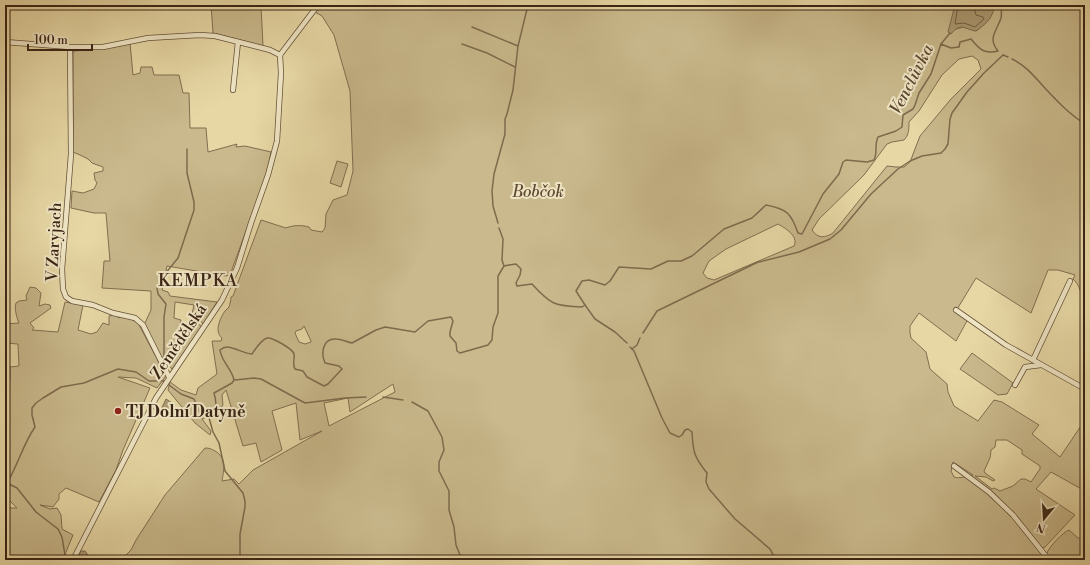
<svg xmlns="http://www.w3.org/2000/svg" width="1090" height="565" font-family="'Libre Bodoni',serif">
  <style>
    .green { fill: #c9b98c; stroke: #826e50; fill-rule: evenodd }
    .water { fill: #ac9a73; stroke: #7e6b4d }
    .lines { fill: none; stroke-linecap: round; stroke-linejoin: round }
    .shore { stroke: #735f44; stroke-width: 1 }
    .stream { stroke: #7e6b4d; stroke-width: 1.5 }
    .minor-casing { stroke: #655139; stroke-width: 6 }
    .minor { stroke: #efe5c4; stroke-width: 4.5 }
    .poi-dot { fill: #8f2418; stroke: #efe5c4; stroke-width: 1.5 }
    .labels { text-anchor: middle; stroke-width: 4; stroke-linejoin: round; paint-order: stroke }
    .park-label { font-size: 16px; font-style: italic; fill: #5e4933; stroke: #efe5c4 }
    .street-label { font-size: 16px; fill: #3a2415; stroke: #efe5c4 }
    .poi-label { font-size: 16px; font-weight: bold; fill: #3a2415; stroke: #efe5c4; text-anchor: start }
    .water-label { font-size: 17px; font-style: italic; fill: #5c4731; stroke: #efe5c4 }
    .neighbourhood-label { font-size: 17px; letter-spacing: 1px; fill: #3a2415; stroke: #efe5c4 }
  </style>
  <rect width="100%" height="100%" fill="#e6d7a4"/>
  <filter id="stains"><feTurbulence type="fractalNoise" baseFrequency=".005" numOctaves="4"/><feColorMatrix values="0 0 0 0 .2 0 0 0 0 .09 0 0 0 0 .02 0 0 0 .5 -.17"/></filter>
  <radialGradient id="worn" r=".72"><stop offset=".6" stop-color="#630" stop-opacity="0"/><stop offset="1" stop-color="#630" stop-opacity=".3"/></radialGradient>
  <g class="green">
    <polygon points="211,5 261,6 263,46 213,33"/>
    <path d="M319,5h636l1,24 8,-2 12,4 4,-3 14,-21v-2h91v295c-5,-7 -5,-15 -12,-21l2,-4 -17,-5h-10l-17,43 -55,-35 -20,33 12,8 -12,22 -37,-28 -9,13v7l1,5 15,14 4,17 17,15 1,8 6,14 24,15 16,-21 8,2 37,23 -7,9 28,23 25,-37v71l-34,-19 -15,17 39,26 -30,32 -3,1 5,5c2,-6 16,-21 22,-23l9,8 7,1v21h-964l5,-3 -1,-1 6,-6 5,-10 29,-45 40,-47c5,0 6,1 10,3 12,7 9,18 7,30l12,-2 5,5 14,-14 69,-39 -22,9 -4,-37 -24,8 10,39 -21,12 -5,-19 -13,3 -17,-56 -4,5 1,10 -6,7 -15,7 9,12 -1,4 -15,-12 -27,-33 2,-8 11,8 15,5 2,-7 19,-14 -5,-33h9l1,-3c-8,-6 -2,-20 3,-27 1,-1 3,-3 4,-4 1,-3 2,-7 2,-10l2,-1 28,-76 25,8c7,-3 16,-3 23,-1l2,3 11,2 3,-4 1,-14 7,-14 14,-5 6,-24 -3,-80 -16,-56 -12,-19 -7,-4zM972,56l6,4 3,9 -30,30 -31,37 -10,26 -6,5h-8l-9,-1 -54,67c-8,5 -15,6 -21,-3l7,-11 45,-44 23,-31 5,-2 12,-2c5,-5 5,-11 5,-18l10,-11 23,-36 17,-16zM778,224c7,4 21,12 16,22l-80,34 -7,-2 -4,-5 6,-12 17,-12zM304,326l7,15v1l-6,2 -6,-2 -4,-9 1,-2 6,-2zM393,384l2,8 -66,34 -5,-23 24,-5 2,14zM996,440h11l15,10v4l18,12v3l-9,13 -6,-3h-4l-8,7 -13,5 -6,-3 -2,1 -17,-13 11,1 7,4 2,-1 -10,-7 -1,-2 6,-13 1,-8 4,-3zM953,462l20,13c-6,1 -13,4 -19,2l-3,-6z"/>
    <polygon points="130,43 133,75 140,73 141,67 152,67 154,75 179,75 183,93 189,93 190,128 206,128 208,152 237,144 236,147 245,146 271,152 267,173 230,275 226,276 167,266 162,290 168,292 170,296 217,302 203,324 199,319 200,313 196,313 195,316 192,314 194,305 175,302 174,318 181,320 180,329 188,331 191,318 202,327 172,369 167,363 165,363 161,359 144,325 151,310 151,291 102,288 104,261 110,261 106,213 94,213 71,208 72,191 83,193 94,189 97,183 95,180 94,173 103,171 103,167 92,163 88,159 80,155 73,152 73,53 74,51 103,48"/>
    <polygon points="337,161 348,164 341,187 330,183"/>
    <path d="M30,287l6,1 5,5 -2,13 6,-2 5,1 1,3 -21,15 4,5 -2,2 26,2 7,-30 18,3 -5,25 13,4 6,-2 6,-9 6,2v-9l6,-1 4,3 1,-1 9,1 9,5 28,53 -9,12 -21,-10 -18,-1 32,11 -27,62 -7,20 -17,32 -33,-14 -7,6v5l-6,8 -13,-2 10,4 7,-1 4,7 1,14 11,6 -9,22 2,3h-57l-4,-5v-51l6,4h6l-8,-8 -4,-9v-110h5v-14l9,-1 -1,-22 -13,-1v-19l14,-1c-2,-4 -5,-15 -3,-20l3,-2 8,-1 -1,-4z"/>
    <polygon points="972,353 1013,383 1007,394 998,395 960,369"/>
  </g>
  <g class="water">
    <path d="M955,5h39c0,12 -8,19 -18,26 -12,-2 -15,-9 -25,3l-3,-2 1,-4z"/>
    <polygon points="166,399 175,405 168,416 160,412"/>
    <polygon points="81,551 85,551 88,555 87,560 76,560"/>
  </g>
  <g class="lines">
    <polyline class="shore" points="958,5 955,24 964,23 975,27 984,19 983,17 976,15 975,11 976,8 982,6 988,10 990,5"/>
    <g class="stream">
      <polyline points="472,27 518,46"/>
      <polyline points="462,44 487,53 515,67"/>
      <polyline points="941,44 950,33"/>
      <polyline points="1003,55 1008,57"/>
      <path d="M1012,59c13,6 22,17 31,27 13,14 26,28 42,38"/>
      <polyline points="498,223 493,206 492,191 494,174 505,134 505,119 507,114 513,90 518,46 528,5"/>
      <polyline points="499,228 503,239 502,260 504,266"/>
      <polyline points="759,262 799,252 830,239 841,230 871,194 898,169 910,161 922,156 941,153 945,149 948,144 950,119 952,113 967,92 984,73 1003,55"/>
      <polyline points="585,305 595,319 615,332 627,343"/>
      <polyline points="643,333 657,311 758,262"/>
      <path d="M630,347l4,4 28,67 8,15 9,4 3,-2 3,-5 3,-1 4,3c1,20 2,25 15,41l-1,9 3,7 26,30 35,30 6,11"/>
      <polyline points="632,349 637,345 640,338"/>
      <polyline points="164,363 164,317 166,304 158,294 157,288 160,280 178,258 194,210 194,202 187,173 187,149"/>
      <polyline points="235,380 254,378 261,379 305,403 345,398 366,397"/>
      <path d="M169,385l12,9 13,5 6,14 8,1c9,-6 9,-11 6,-21l18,-10 2,-3c-2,-11 -13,-19 -14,-30 9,-8 19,3 32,4 4,-6 9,-14 15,-16 5,-1 26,11 27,16 1,5 -2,10 1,15l8,2 4,6 17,9 4,-2 14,-15 -3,-3 -14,-3c-4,-9 -3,-25 11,-24 5,0 11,3 16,4l24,-13 9,-3 30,5 13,-11 23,-4 2,4 -3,11v4l6,7 1,8 3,2 28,-8 4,-5 1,-13 5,-14v-37l6,-10 5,-1 7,-1 5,5 -1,6 -4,8 1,3 15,-2c19,21 23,22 50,23l3,-2 -9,-14 6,-10 7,-1 16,5 5,-4 9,-14 32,2 17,-8h13l11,-5 32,-27 28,-11 14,-13c21,4 25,8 32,28l4,1 21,-40 16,-20 4,-12 3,-2 21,2 7,-2c4,-8 0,-15 4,-23l18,-6 6,-4 1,-12 10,-6 2,-4 4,-12 12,-19 10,-30 10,4 8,-1 1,-5 11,-3c9,11 13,15 27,12 -11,-13 -1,-20 3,-33 1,-4 0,-9 0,-13"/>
      <polyline points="383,397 403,400"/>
      <polyline points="412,402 428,411 442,437 444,450 439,462 439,471 449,491 449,510 454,527 456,545 462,560"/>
      <polyline points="208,414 213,432 219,443 225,471 243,493 245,501 245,507 240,534 240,554 241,560"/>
      <path d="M5,483h2c11,-18 16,-39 28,-56l-3,-12v-7l4,-5 7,-5 18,-11 23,-4 34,-14 18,3 13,9h15"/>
      <polyline points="7,483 17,488 36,512 58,529 62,537 65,555 68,560"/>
    </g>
    <defs>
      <g id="minor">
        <polyline points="5,42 70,47 103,47 148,38 200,35 215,36 270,50 280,55"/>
        <polyline points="70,47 71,154 62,269 63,289 66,297 72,301 93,305 113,313 135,318 143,325 169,377"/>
        <polyline points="280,55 318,5"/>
        <polyline points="233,90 238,42"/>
        <polyline points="956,310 1006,345 1033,360 1070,281"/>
        <polyline points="1033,360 1085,389"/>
        <polyline points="1015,385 1025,367 1041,365"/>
        <polyline points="954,466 989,492 1013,515 1049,560"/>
        <polyline points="73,560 156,398 222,300 237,268 251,223 268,175 277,141 281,73 280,55"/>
      </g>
    </defs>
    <use href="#minor" class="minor-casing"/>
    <use href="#minor" class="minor"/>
  </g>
  <circle class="poi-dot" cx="118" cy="411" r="4"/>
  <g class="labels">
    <g class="park-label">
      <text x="538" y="197">Bobčok</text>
    </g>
    <g class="street-label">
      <text transform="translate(53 242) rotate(-87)" y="6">V Zaryjach</text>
      <text transform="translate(178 341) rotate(-56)" y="6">Zemědělská</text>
    </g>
    <g class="poi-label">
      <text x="126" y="417">TJ Dolní Datyně</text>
    </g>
    <g class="water-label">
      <text transform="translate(911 79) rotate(-63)" y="6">Venclůvka</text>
    </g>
    <g class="neighbourhood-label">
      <text x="198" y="286">KEMPKA</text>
    </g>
  </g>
  <rect width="1090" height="565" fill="none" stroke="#e6d7a4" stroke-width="20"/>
  <rect x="6" y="6" width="1078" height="553" fill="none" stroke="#3a2415" stroke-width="2"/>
  <rect x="10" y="10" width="1070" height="545" fill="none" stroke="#3a2415"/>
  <g transform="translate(1044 519) rotate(198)" stroke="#efe5c4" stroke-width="3" paint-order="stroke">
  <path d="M0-3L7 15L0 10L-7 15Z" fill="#3a2415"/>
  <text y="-6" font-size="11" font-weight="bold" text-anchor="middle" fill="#3a2415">N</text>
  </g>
  <path d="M28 44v6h64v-6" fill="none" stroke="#3a2415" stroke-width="2"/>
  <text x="34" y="44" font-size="12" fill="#3a2415" stroke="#efe5c4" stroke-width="3" paint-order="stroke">100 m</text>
  <rect width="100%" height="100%" filter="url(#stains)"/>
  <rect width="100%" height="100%" fill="url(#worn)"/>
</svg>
